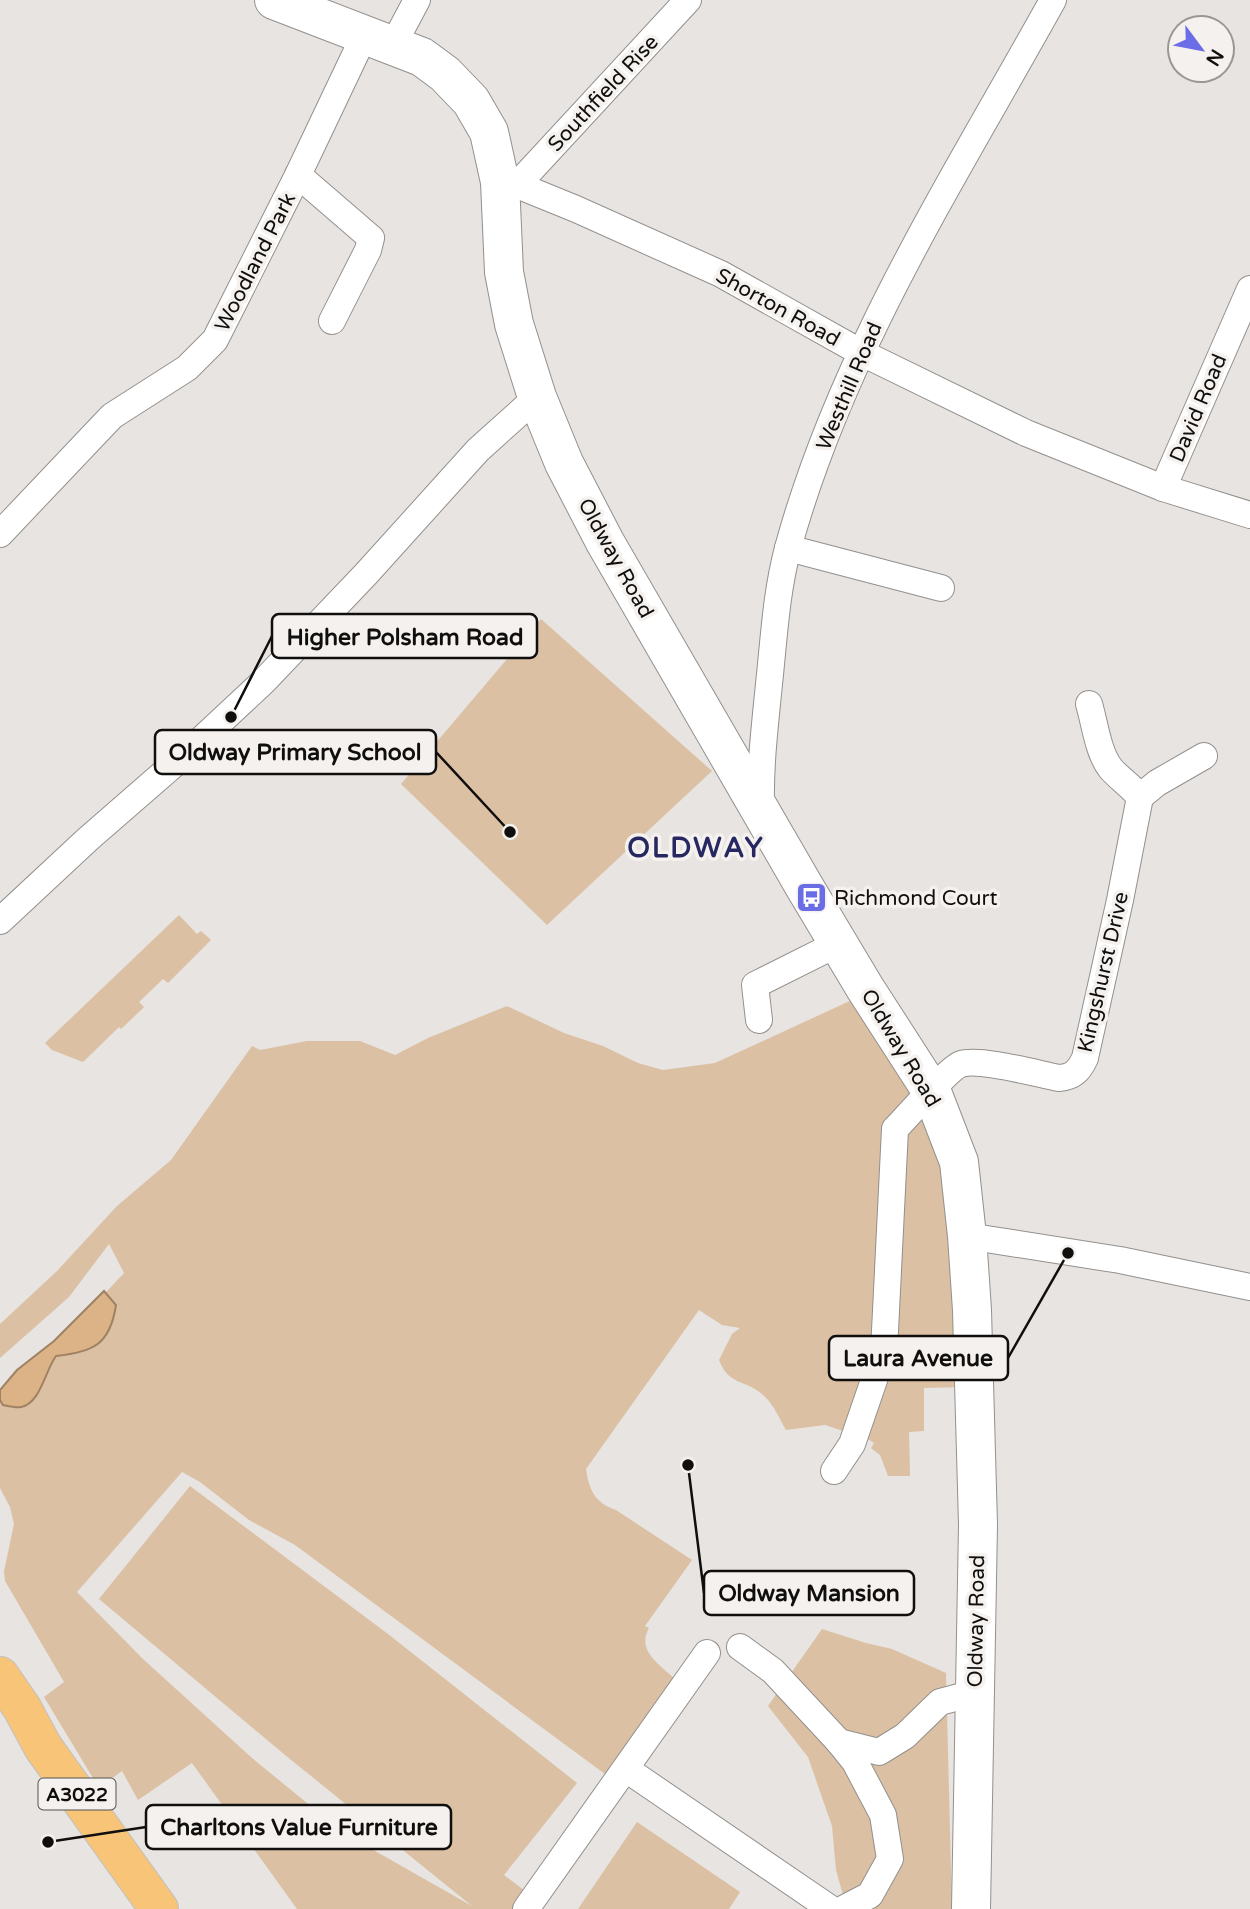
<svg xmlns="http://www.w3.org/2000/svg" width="1250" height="1909" font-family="'Varela Round',sans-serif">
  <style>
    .green { fill: #dbc0a4 }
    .water { fill: #dbb387; stroke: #9e8263; stroke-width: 2 }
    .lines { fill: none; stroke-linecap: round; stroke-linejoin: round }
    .street-casing { stroke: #93908d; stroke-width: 28 }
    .secondary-casing { stroke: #93908d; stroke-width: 40 }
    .primary-casing { stroke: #c1c1c0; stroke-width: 40 }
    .street { stroke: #fff; stroke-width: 26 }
    .secondary { stroke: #fff; stroke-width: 38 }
    .primary { stroke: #f7c478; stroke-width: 38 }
    .labels { text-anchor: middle; stroke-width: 7; stroke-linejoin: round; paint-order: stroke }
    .shield { fill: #f4f1ee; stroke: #545351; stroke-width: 2 }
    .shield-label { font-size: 19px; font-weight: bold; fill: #100f0e }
    .street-label { font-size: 21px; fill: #100f0e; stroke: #f4f1ee }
    .poi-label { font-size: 21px; fill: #100f0e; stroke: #f4f1ee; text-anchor: start }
    .district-label { font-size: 28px; font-weight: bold; letter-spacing: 2px; fill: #272862; stroke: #f4f1ee }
    .leader { fill: none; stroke: #100f0e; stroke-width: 2.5 }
    .callout-dot { fill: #100f0e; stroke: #f4f1ee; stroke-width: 2.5 }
    .callout { fill: #f4f1ee; stroke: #100f0e; stroke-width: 2.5 }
    .callout-label { font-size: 23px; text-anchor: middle; font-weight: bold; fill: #100f0e }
  </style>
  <rect width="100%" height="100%" fill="#e7e4e1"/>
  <g class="green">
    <polygon points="541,619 712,771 547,925 401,784"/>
    <polygon points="179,915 197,934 201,931 211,940 168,983 163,979 139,1002 144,1007 141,1010 121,1029 119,1027 83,1062 52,1050 45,1043"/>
    <path d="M865,994l90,169 10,224 -41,1v43l-15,1 1,44h-22l-8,-21 -9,-7 3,-5 -27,-17 -4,5 -18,-6 -39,5c-6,-10 -12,-25 -21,-33 -17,-18 -36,-10 -46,-37l13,-26 8,-6 -18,-3 -23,-15 -113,159c3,21 9,34 30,41l76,50 -47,66 4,2c-13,23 11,37 26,51l-66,98 -314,-232 -46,-25 -49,-38 -18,-10 -105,120 66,67 109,99 61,50 34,27 125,71 -187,-151 -186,-156 91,-113 198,148 189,149 -73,92 25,19 -11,15h-221l-105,-146 -54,37 -16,-29 -23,17 -55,-91 20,-15 -59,-101 -1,-10 10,-47 -4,-17 -10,-19v-95l95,-89 29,-31 -15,-29 -40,53 -69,61v-34l57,-53 60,-65 54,-46 81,-114 8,4 47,-9h53l35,14 33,-17 79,-32 57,27 39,13 35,17 25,7 52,-7z"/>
    <polygon points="822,1629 866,1643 892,1649 946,1673 952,1909 847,1909 836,1870 832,1826 808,1757 768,1706"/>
    <polygon points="637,1822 740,1892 729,1909 578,1909"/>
  </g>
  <path class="water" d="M104,1291l12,14c-6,40 -23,47 -60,51 -11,15 -16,48 -35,51 -5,1 -13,-1 -18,-2l-3,-5v-10l17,-20 37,-29z"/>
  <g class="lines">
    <defs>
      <g id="street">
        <polyline points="393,45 417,0"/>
        <polyline points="298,175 371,238 368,250 332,321"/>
        <polyline points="500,182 517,185 576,209 721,274 860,352 1026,433 1163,488 1250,515"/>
        <polyline points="517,185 688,0"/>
        <polyline points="1163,488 1250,289"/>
        <polyline points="0,534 112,416 187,368 215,340 298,175 365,34"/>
        <polyline points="788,548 941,588"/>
        <polyline points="1140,797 1157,783 1204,756"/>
        <path d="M761,806c-1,-41 4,-81 8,-122 5,-46 7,-91 19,-136 54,-197 167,-371 265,-548"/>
        <polyline points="0,921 88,839 188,752 263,682 366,574 478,450 537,397"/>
        <polyline points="759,1020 755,985 839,943"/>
        <polyline points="967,1236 1120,1260 1250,1287"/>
        <path d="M834,1471l18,-27 32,-93 11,-222c12,-12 54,-61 66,-65 19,-6 77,10 98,14 14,-1 20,-7 26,-20l35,-158 20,-103c-9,-11 -20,-18 -29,-28 -13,-16 -16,-45 -22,-65"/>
        <polyline points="740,1647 773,1671 839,1742 855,1762 883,1815 890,1859 870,1895 843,1909"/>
        <polyline points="839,1742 879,1752 905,1736 940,1702 974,1693"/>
        <polyline points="626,1769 831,1909"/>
        <polyline points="526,1909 707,1653"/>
      </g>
      <polyline id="secondary" points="274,0 422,57 445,74 471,101 489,132 500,182 504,272 514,324 537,397 564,463 605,542 804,886 865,988 932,1092 959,1162 967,1236 972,1310 978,1525 971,1909"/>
      <polyline id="primary" points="0,1676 22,1708 43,1747 159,1909"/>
    </defs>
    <use href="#street" class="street-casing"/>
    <use href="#secondary" class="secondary-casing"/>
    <use href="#primary" class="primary-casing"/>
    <use href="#street" class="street"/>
    <use href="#secondary" class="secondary"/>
    <use href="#primary" class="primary"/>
  </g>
  <defs>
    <symbol id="bus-square" viewBox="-11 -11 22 22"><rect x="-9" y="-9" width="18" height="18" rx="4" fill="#6b6de7" stroke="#f4f1ee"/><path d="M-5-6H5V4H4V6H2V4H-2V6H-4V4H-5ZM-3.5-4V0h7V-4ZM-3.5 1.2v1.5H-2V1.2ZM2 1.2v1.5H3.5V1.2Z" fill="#fff"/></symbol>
  </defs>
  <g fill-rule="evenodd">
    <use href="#bus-square" x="794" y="880" width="35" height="35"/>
  </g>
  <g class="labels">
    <rect class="shield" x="38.5" y="1778.5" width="77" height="31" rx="5"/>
    <g class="shield-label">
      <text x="77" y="1801">A3022</text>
    </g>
    <g class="street-label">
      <text transform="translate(603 93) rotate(-47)" y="7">Southfield Rise</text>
      <text transform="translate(255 262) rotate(-63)" y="7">Woodland Park</text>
      <text transform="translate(778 307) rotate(29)" y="7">Shorton Road</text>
      <text transform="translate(849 386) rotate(-67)" y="7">Westhill Road</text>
      <text transform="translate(1198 408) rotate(-67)" y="7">David Road</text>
      <text transform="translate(616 558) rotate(61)" y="7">Oldway Road</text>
      <text transform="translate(1103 972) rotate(-77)" y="7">Kingshurst Drive</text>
      <text transform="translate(901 1048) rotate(59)" y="7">Oldway Road</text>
      <text transform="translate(976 1621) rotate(-89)" y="7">Oldway Road</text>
    </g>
    <g class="poi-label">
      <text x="834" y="905">Richmond Court</text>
    </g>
    <g class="district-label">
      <text x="696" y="857">OLDWAY</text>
    </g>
  </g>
  <path class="leader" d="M231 717L272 636M510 832L436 752M1068 1253L1008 1358M688 1465L704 1593M48 1842L146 1827"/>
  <g class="callout-dot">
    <circle cx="231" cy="717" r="7"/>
    <circle cx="510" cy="832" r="7"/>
    <circle cx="1068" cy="1253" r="7"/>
    <circle cx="688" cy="1465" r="7"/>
    <circle cx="48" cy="1842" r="7"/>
  </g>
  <g class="callout">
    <rect x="272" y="614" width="265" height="44" rx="7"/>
    <rect x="155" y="730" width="281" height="44" rx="7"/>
    <rect x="829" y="1336" width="179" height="44" rx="7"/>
    <rect x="704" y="1571" width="210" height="44" rx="7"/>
    <rect x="146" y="1805" width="305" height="44" rx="7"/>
  </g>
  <g class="callout-label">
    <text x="405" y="645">Higher Polsham Road</text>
    <text x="295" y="760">Oldway Primary School</text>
    <text x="918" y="1366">Laura Avenue</text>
    <text x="809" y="1601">Oldway Mansion</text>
    <text x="299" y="1835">Charltons Value Furniture</text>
  </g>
  <g transform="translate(1201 49) rotate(122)"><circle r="33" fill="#f4f1ee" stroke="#999794" stroke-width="2"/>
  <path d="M0-5L12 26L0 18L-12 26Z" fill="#6b6de7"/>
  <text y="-10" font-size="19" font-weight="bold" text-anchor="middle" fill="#100f0e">N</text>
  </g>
</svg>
